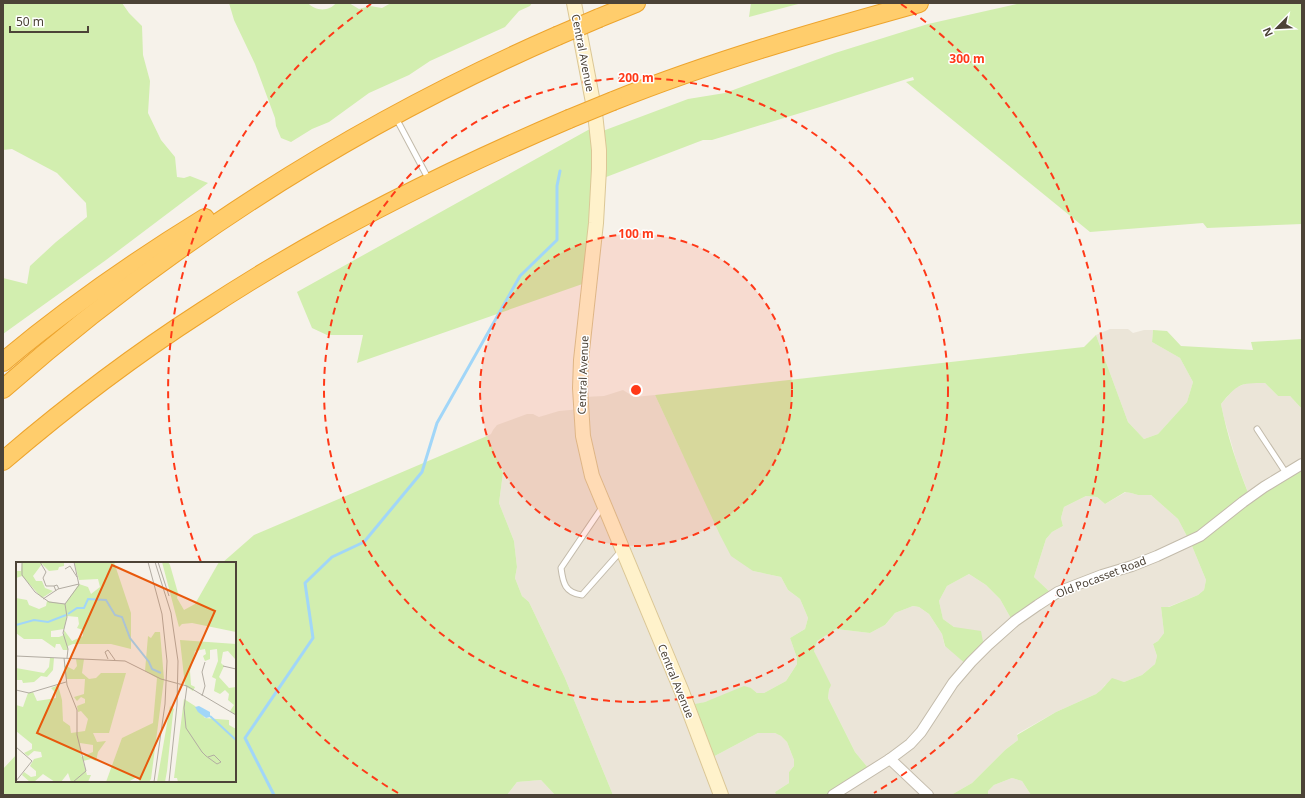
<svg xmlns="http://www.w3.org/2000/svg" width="1305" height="798" font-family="'Noto Sans',sans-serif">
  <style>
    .residential { fill: #ebe5d8 }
    .green { fill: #d2eeaf }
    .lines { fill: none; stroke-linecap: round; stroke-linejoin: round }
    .stream { stroke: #a1d6f8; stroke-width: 3 }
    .lane-casing { stroke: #c3bbab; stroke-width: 7 }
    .street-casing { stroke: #c3bbab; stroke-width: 12 }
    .secondary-casing { stroke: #dbc796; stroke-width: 16 }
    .highway-casing { stroke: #eda42d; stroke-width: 20 }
    .lane { stroke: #fff; stroke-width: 5 }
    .street { stroke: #fff; stroke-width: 10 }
    .secondary { stroke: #fff2cb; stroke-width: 14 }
    .highway { stroke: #ffcd6c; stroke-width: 18 }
    .highway-bridge-casing { stroke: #eda42d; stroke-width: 20; stroke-linecap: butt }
    .highway-bridge { stroke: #ffcd6c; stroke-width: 18 }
    .ring { fill: none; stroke: #ff3918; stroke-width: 2; stroke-dasharray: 7 5 }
    .labels { text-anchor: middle; stroke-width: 3; stroke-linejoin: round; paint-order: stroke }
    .street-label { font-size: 11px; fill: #4c4337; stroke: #fff }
    .inset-river { fill: none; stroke: #a1d6f8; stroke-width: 2 }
    .inset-road { fill: none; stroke: #b2aca2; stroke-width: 1 }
    .view { fill: #e8590c; fill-opacity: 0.15; stroke: #e8590c; stroke-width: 2 }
    .inset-edge { fill: none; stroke: #4c4337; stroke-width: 2 }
    .centre { fill: #ff3918; stroke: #fff; stroke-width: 2 }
    .ring-label { font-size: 12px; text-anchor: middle; font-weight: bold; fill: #ff3918; stroke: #fff; stroke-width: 3; stroke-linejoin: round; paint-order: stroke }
  </style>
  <rect width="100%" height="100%" fill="#f6f2ea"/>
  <g class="residential">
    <polygon points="1110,329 1128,329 1133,333 1144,330 1153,330 1152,342 1180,358 1193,382 1187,402 1158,434 1144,439 1128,422 1096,335"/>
    <polygon points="1247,383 1265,383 1278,396 1290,396 1302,409 1302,463 1249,495 1237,463 1224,418 1221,404 1235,388"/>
    <polygon points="623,390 634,397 655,395 683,455 753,571 781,577 788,590 800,599 808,618 805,629 790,638 797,658 797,664 786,681 764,693 757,693 751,688 705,702 690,706 711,758 758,733 775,733 781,736 787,742 794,760 794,766 789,772 789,783 775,792 776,795 613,795 565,678 529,602 522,596 515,578 517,567 514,541 499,503 503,473 487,436 491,434 493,430 497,425 527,414 533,414 539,417 559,411 581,409 584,397 604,396"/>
    <polygon points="1126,492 1131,493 1138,495 1151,495 1178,519 1192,546 1206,580 1204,590 1198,595 1168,607 1161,607 1164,633 1158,641 1153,644 1157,656 1155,664 1142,675 1124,682 1118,681 1105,685 1101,690 1096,694 1056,712 1017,734 1018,740 1005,750 972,783 951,795 830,795 869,769 855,752 828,698 829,690 830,687 814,651 816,641 836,629 870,633 885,625 895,613 913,606 919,607 929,614 942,634 945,647 954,627 943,619 939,601 947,586 969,574 986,585 1000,599 1013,622 1052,594 1034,577 1046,539 1052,532 1063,526 1061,518 1064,507 1086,496 1097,497 1105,504"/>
    <polygon points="1012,778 1022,781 1031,795 988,795 988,791 994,785"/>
    <polygon points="541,780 555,795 507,795 517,782"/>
  </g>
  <g class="green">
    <polygon points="3,3 122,3 129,13 142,26 143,55 150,81 148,113 161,140 175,157 177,177 184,178 190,176 208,183 106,260 3,334 3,278 27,284 30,266 56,242 87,217 86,203 57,173 12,149 3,150"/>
    <path d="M229,3h79c7,8 21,9 28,0h13l10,6 11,-3 12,2 9,-5h141l-2,3 -11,5 -14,16 -75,34 -21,14 -40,18 -40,29 -17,7 -21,13 -10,-4 -5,-12 -1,-8 -20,-54 -21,-44z"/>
    <polygon points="751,3 802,3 749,17"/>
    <polygon points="1021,3 1302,3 1302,224 1207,228 1203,223 1090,232 906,82 914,80 913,77 820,107 712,140 703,140 601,179 591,281 357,363 363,335 327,335 312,328 297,292 588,130 596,128 600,132 688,99 725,93 835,53 928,24"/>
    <path d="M1153,330l14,1 14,15 72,4 -2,-8 51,-3v70l-12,-13h-12l-13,-13c-26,0 -27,1 -44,21 6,31 16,61 28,91l53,-32v332h-271l-9,-14 -10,-3 -18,7 -6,6v4h-37l21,-12 33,-33 13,-10 -1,-5 39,-23 40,-18 5,-4 11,-12 12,4 18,-7 13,-11 2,-8 -4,-12 5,-3 6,-8 -3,-26h8l29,-12 6,-5 2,-10 -14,-34 -14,-27 -27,-24h-13l-7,-2 -6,-1 -20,12 -8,-7 -11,-1 -22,11 -3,11 2,8 -11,6 -6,7 -12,38 18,17 -39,28 -13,-23 -14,-14 -17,-11 -22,12 -8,15 4,18 11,8 27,4 3,16 -17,18 -22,-19 -3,-12 -13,-20 -10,-7 -6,-1 -18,7 -10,12 -15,8 -34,-4 -19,12 -3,10 17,34 -2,5 -1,8 27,54 14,17 -39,26h-54l-1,-3 14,-9v-11l5,-6v-6l-7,-18 -6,-6 -6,-3h-17l-47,25 -21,-53 15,-3 39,-16 7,2 6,5h7l22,-12 11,-17v-6l-7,-20 15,-9 3,-11 -8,-19 -12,-9 -7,-13 -28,-6 -22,-15 -11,-21 -65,-140 429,-48 12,-12 32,87 16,17 14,-5 29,-32 6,-20 -13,-24 -28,-16z"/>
    <polygon points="487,436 503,473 499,503 514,541 517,567 515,578 522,596 529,602 565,678 613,795 555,795 541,780 517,782 507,795 3,795 3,769 17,754 17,781 235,781 235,563 222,563 254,535"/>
  </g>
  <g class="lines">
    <polyline class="stream" points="274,795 245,738 313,638 305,583 332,557 364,542 422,472 437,423 520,276 557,240 557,186 560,171"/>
    <defs>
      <g id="lane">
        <polyline points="396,118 429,180"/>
        <polyline points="1257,429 1286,473"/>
        <path d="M603,506l-42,62c2,15 4,25 21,27l39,-44"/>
      </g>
      <g id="street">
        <polyline points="890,759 928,795"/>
        <polyline points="833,795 890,759 910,744 921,732 953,683 971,662 988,645 1015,621 1038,605 1058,592 1102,575 1132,566 1157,556 1200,536 1243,502 1264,487 1302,464"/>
      </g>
      <polyline id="secondary" points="574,3 595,113 599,150 599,169 596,223 581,360 580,388 583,436 592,476 682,692 721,795"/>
      <g id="highway">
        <polyline points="599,18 636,3"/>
        <path d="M613,101c100,-40 202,-69 306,-98"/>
        <path d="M3,362c63,-53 132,-101 202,-144"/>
        <path d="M3,389c165,-145 352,-265 554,-353"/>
        <path d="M3,461c63,-54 130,-105 200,-150 115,-76 239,-138 366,-192"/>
      </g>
    </defs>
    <use href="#lane" class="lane-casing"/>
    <use href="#street" class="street-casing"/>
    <use href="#secondary" class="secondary-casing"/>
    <use href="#highway" class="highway-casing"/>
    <use href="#lane" class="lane"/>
    <use href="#street" class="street"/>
    <use href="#secondary" class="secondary"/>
    <use href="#highway" class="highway"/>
    <defs>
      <g id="highway-bridge">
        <polyline points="557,36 599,18"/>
        <polyline points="569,119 613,101"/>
      </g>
    </defs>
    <use href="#highway-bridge" class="highway-bridge-casing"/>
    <use href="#highway-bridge" class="highway-bridge"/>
  </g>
  <circle cx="636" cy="390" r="156" fill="#ff3918" fill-opacity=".12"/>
  <g class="ring">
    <circle cx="636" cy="390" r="156"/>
    <circle cx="636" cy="390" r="312"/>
    <path d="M398 793A468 468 0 0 1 237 635M201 562A468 468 0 0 1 371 4M901 4A468 468 0 0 1 874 793"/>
  </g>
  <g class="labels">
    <g class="street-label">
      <text transform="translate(583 53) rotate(79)" y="4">Central Avenue</text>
      <text transform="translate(583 375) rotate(-88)" y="4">Central Avenue</text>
      <text transform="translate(1101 577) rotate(-21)" y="4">Old Pocasset Road</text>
      <text transform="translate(676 681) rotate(68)" y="4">Central Avenue</text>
    </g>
  </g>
  <g transform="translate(16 562)">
    <rect width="220" height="220" fill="#f6f2ea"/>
    <path d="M6,0h42v4l-5,1 -1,3 -9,1 -7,-7 -9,12 3,5h6l3,7 8,3 -11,7 -20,-22 -6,2v-7h5zM58,0h40l17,51v36l-20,-5h-38l-5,2v4h-5l-3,-6h-4l-1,4 -13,-9h-18l-8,-6v-35l11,2 2,5 10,4 7,-3 1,-5 18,3 14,-20 9,3 3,7 9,-7 -2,-8 -19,1zM51,54l11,1 1,7 -2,4 6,2v6l-11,5 -8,-11v5l-5,2h-8v-6l13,-2zM146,0h6l2,3 8,28 -1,5 7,12 11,-6 24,-42h17v70l-44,-9 -10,1 -3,3zM139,70h5l4,47 -13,100 -2,3h-9l-3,-5 -9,5h-22l16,-44 31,-15 4,-45 -12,-7 3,-35 3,2zM164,78l56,4 -1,15 -7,-8 -5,1 -2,11 3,3 -5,11 10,11 7,-1v28l-6,-4 4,-6 -6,-5 1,-6 -4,-4 -5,4 -6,-3 2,-12 -4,-2 6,-16 -1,-12 -7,1v9l-5,2 -2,-5 3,-2 -1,-5 -10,2 -5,20 1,14 4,2 -2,4 -8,-5zM34,96h4l-1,12 -6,7 -6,-1 -7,6 -11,1 -1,-3h-6v-12l28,5 5,-6zM60,97h8l-2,14 7,6 7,-1 5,-5h25l-17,60h-16l4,9 9,-1 -8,11 -2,9 -5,-2 -8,2 4,14h4l-3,7h-17l-3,-9 -7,9h-6l-12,-8 -9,8h-4l-8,-7 2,-3 7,5 5,-1v-5l-6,-5 4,-7 8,-2 -1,-5 -7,-1 -6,5 -4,-3 8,-4v-5l-16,-13v-26l7,2 5,-14 5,-1 4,9 19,-3v-5l-5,-5 7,-3 4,15 1,21 7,5 1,7 14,-2 3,-12 -7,-8 -3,1 -1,-6 8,-3v-4l-4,-2 -4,4 -3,-4 10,-3 1,-15h-19l-2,-14 10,5 3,-4zM64,181l13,2v7l-12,5zM168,137l11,7 10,12 24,2v5l7,4v53h-58l-1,-4h-3zM154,144l4,3 -1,4 -6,58 -2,11h-8z" fill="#d2eeaf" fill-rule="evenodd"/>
    <path d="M183,144l11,6v5l-4,1 -8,-6 -3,-5z" fill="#a1d6f8"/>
    <path class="inset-river" d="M52,52l9,-6h7l4,-9 18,1 9,15 7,2 8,21 19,24 3,7 9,4M0,63l18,-5 14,2 18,-7M194,154l26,24"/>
    <path class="inset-road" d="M6,0v13l13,17 14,10 16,2M24,0l6,10 -3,6 3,8h8M132,0l14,52 5,47 -2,43 -11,78M139,0l16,51 7,48 -1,44 -8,77M142,0l11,34M49,7l5,-3 7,11M40,29l-2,-5 3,-1 2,4M27,37l15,-10 21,-5M0,94l109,5 36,18 26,7 49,29M48,96l3,27 10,25v25l9,36 -13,11M51,96l1,-9 -5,-16 4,-16 -2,-13 14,-19 -5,-23M92,97l-3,-7 3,-2 7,10M207,104l13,3M171,124l-3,22 2,20 16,24 4,4 11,8 4,-2 -7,-7 -6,2M0,128l13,3 37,-11M186,134l3,-10 -3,-14 3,-10M0,185l16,14 -16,20"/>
    <path class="view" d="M96,3l103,46 -75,168 -103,-46z"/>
    <rect width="220" height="220" class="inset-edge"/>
  </g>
  <circle cx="636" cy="390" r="6" class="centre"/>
  <g class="ring-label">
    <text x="967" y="63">300 m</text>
    <text x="636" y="82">200 m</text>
    <text x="636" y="238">100 m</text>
  </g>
  <rect width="1305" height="798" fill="none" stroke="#4c4337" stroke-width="8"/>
  <g transform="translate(1277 28) rotate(246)" stroke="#ffffff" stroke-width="3" paint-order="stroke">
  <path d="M0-3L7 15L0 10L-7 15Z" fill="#4c4337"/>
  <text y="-6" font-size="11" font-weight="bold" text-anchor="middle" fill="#4c4337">N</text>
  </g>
  <path d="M10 26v6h78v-6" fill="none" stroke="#4c4337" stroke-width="2"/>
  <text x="16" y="26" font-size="12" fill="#4c4337" stroke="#ffffff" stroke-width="3" paint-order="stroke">50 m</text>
</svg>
